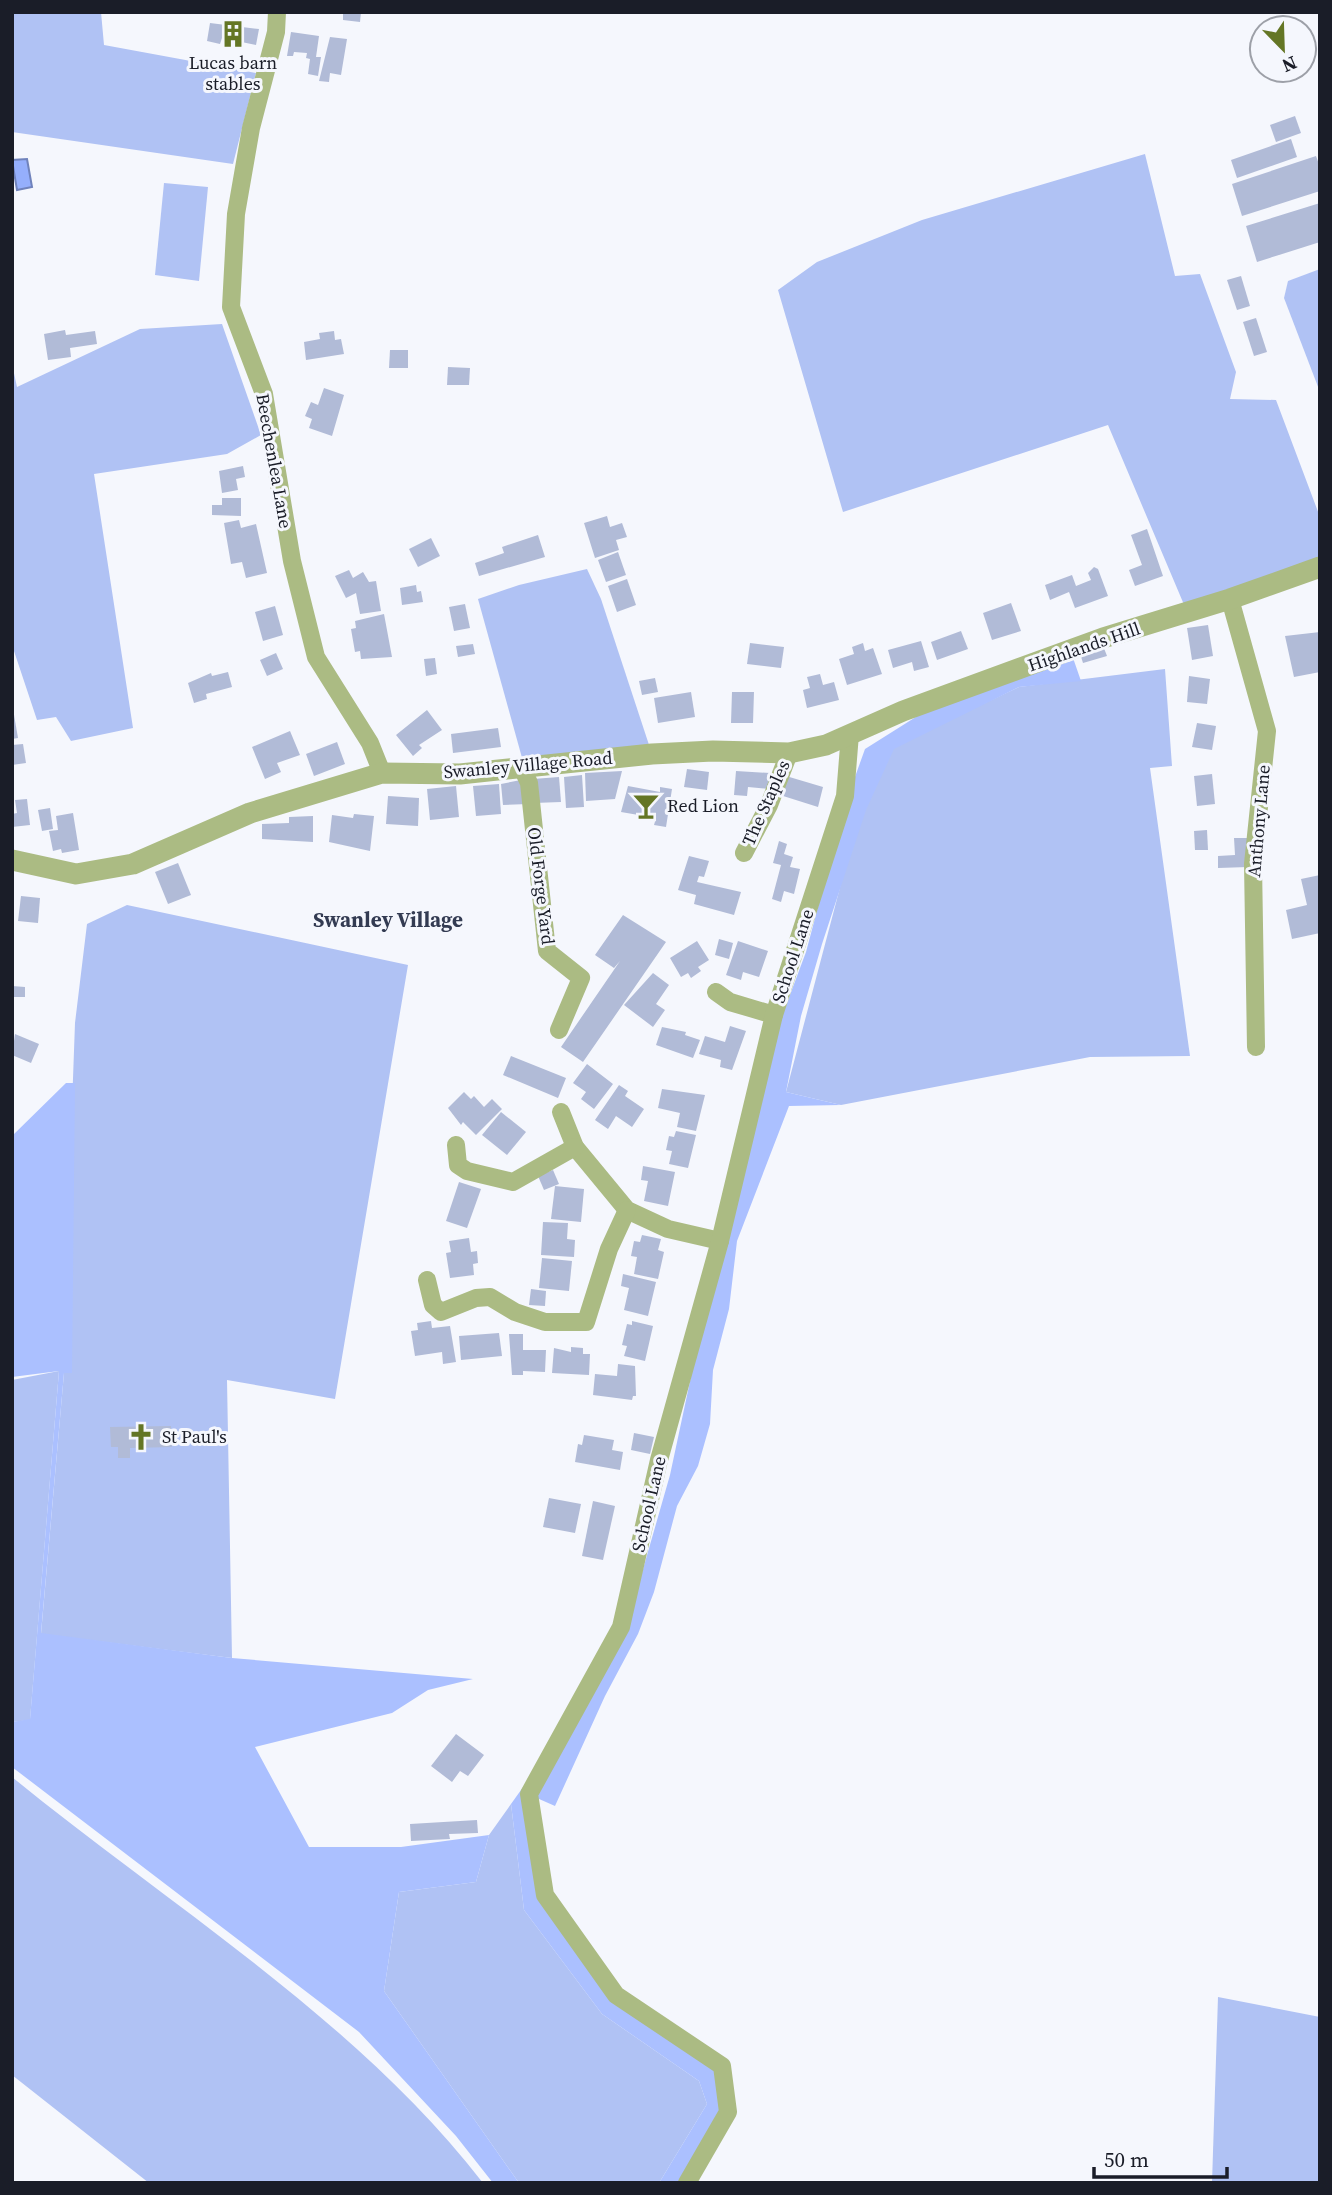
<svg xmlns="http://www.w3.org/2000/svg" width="1332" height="2195" font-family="'Source Serif 4',serif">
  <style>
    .green { fill: #b0c2f4 }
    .forest { fill: #abc0ff }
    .water { fill: #95affc; stroke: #7083bc; stroke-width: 2 }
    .building { fill: #b1bbd7 }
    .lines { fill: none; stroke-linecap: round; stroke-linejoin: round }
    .minor { stroke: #abbb83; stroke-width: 18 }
    .tertiary { stroke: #abbb83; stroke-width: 21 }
    .labels { text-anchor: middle; stroke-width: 6; stroke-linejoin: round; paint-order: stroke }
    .poi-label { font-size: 18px; fill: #1a1d28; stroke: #f5f7fd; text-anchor: start }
    .street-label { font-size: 18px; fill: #1a1d28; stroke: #f5f7fd }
    .quarter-label { font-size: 21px; font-weight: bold; fill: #333b52; stroke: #f5f7fd }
  </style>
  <rect width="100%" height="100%" fill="#f5f7fd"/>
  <g class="green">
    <polygon points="12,12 101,12 104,45 256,73 233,164 12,132"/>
    <polygon points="1145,154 1175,276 1200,274 1236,372 1230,399 1276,400 1320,517 1320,557 1185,607 1108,425 843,512 778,290 817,262 922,220"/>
    <polygon points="164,183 208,187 199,281 155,275"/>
    <polygon points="1320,269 1320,392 1284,298 1288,281"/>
    <polygon points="222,324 261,435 227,454 94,474 133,728 71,741 56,717 37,720 12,645 12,364 17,387 140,329"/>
    <polygon points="587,569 601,599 652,754 524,765 478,599 519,585"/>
    <polygon points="1165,669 1172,766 1150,768 1190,1056 1090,1057 841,1105 786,1092 875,755 1019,687"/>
    <polygon points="127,905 408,965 335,1399 227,1380 232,1658 41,1634 64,1373 72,1372 65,1300 75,1023 87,924"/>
    <polygon points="59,1371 30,1720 12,1722 12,1380"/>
    <path d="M12,1777c159,130 344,242 471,406h-334l-137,-108z"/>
    <polygon points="511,1804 524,1910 602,2014 699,2081 707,2104 659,2183 519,2183 384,1991 399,1892 476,1882 489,1835"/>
    <polygon points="1218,1997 1320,2017 1320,2183 1212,2183"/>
  </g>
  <g class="forest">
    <polygon points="1072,655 1081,681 1019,687 894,749 866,810 822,944 801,1016 786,1092 841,1105 789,1106 737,1241 729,1309 713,1370 710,1424 698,1466 677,1506 654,1592 638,1634 605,1696 555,1806 530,1795 545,1895 616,1995 722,2066 728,2112 680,2183 659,2183 707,2104 699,2081 602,2014 524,1910 511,1804 586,1699 625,1632 670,1475 720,1241 778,1027 806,952 846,802 865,749 919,715"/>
    <polygon points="66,1083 75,1083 72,1373 64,1373 41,1633 232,1658 473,1679 428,1690 392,1713 255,1747 309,1847 401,1847 489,1835 476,1882 399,1892 384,1991 519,2183 493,2183 456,2136 359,2032 12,1767 12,1722 30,1719 59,1371 12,1377 12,1136"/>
  </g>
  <polygon class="water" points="27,159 32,187 17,190 12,160"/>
  <g class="building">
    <polygon points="343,12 361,12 360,22 343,20"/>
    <polygon points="210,23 259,29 256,45 222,38 220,44 207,41"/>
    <polygon points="291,32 319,36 316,57 321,57 318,76 308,74 310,59 306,58 307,53 294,52 293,56 287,56"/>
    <polygon points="330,37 347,39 341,75 330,73 329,82 319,81"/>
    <polygon points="1295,116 1301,133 1276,142 1270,125"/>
    <polygon points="1291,139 1297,157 1237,178 1231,160"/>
    <polygon points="1316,156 1320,167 1320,191 1242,216 1232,184"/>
    <polygon points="1320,203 1320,242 1257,262 1246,226"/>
    <polygon points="1241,276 1250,306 1237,310 1227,280"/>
    <polygon points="1256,318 1267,352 1254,356 1243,322"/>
    <polygon points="65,330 66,335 95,331 97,344 70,348 71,357 48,360 44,334"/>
    <polygon points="334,331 335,340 341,339 344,354 306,360 304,342 320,339 319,333"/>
    <polygon points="390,350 408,350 408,368 389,368"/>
    <polygon points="448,367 470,368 469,385 447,385"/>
    <polygon points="324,388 344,395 332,436 309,428 312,419 305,416 311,402 318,405"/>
    <polygon points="243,466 245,477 236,479 238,490 222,493 219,471"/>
    <polygon points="222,498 241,498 241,516 212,515 212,505 222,505"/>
    <polygon points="607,516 610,527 622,523 627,537 616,540 619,550 595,558 584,523"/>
    <polygon points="239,520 241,528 256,524 267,573 246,578 242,562 231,564 224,523"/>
    <polygon points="1147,529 1163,576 1135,586 1129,570 1142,565 1131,535"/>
    <polygon points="538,535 545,557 479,576 475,563 504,553 502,547"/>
    <polygon points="431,538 440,556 418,567 409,549"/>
    <polygon points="618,552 626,575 606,582 598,560"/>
    <polygon points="1094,567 1098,569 1108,596 1075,608 1069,592 1050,600 1045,585 1072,575 1076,586 1091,580 1088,573"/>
    <polygon points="349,570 353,578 363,572 369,582 376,581 381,611 360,614 356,593 346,598 335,576"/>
    <polygon points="627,579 636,605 617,612 608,586"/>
    <polygon points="416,585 417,592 421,591 423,602 402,605 400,588"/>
    <polygon points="1011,603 1021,631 992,640 983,613"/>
    <polygon points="465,604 470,628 454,631 449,607"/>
    <polygon points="275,606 283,635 263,641 255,612"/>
    <polygon points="384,614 392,657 361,659 360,651 355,652 351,629 356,628 355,621"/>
    <polygon points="1208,625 1213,656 1192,660 1187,628"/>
    <polygon points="961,631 968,649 937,660 931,642"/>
    <polygon points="1320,632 1320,672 1294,677 1285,636"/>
    <polygon points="921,641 929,667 914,671 912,662 893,668 888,650"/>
    <polygon points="750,643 784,647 781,668 747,664"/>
    <polygon points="863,643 865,651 873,648 882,674 847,685 839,659 854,654 852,647"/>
    <polygon points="1102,643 1107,656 1083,663 1079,650"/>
    <polygon points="473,644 475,654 458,657 456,646"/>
    <polygon points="276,653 283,669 267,676 260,660"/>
    <polygon points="435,658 437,674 426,676 424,659"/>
    <polygon points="228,672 232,687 206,694 207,699 194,703 188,683 211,673 212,676"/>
    <polygon points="820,674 823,685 834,682 839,700 807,708 803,690 810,688 807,677"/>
    <polygon points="1189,676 1210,679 1207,704 1187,702"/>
    <polygon points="655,678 658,692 642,695 639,681"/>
    <polygon points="691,692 695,717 658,723 654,698"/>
    <polygon points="732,692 754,692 753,723 731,723"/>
    <polygon points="12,703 18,738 12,739"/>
    <polygon points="427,710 442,730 419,745 422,748 413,756 396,735"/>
    <polygon points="1197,723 1216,726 1212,750 1192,747"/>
    <polygon points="498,728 501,747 453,753 451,734"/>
    <polygon points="290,731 300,755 277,763 281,772 265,779 252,747"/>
    <polygon points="337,742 345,764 314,776 306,754"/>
    <polygon points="23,744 26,763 12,765 12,745"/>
    <polygon points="687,769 709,772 707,790 684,787"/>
    <polygon points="622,771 615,799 586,801 585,773"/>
    <polygon points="736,771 770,773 769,789 748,787 747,796 734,795"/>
    <polygon points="1212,774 1215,804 1197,806 1194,776"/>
    <polygon points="582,775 584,807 566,808 564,777"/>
    <polygon points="786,776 823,787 818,807 780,795"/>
    <polygon points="559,777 561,802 534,803 533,779"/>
    <polygon points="526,779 528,804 503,805 501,784"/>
    <polygon points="499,784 501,814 476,816 473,786"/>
    <polygon points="456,786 459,817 430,820 427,789"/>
    <polygon points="628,786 660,792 660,787 672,789 666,827 654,825 656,818 621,812"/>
    <polygon points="388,796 419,798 418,826 386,824"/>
    <polygon points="27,799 30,825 12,827 12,814 17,813 15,800"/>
    <polygon points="50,808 53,829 42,831 38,810"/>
    <polygon points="73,813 79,850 62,853 61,849 53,851 49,831 58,830 56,816"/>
    <polygon points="354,814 374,816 370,851 329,842 332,815 353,818"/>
    <polygon points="313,816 313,842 262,839 262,824 289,823 289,817"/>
    <polygon points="1207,830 1208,850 1195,850 1194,831"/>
    <polygon points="1234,838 1247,838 1248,867 1218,868 1218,856 1235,855"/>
    <polygon points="779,841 787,844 784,854 793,857 790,867 800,869 794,894 784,891 781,902 772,899 781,865 773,863"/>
    <polygon points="689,856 709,861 704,877 699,876 697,882 741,892 734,915 694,904 696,895 678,890"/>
    <polygon points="178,863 191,895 168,904 155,872"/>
    <polygon points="1320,875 1320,933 1292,939 1286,910 1307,905 1301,879"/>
    <polygon points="21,896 40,898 38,923 18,921"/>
    <polygon points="623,915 666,942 583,1062 561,1047 620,961 614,968 595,955"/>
    <polygon points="719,939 733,943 729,959 715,955"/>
    <polygon points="697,941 709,960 698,967 701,971 691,978 688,973 681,977 670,958"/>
    <polygon points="738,941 768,951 759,977 743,972 741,980 726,975"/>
    <polygon points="653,973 669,985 656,1004 665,1010 653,1027 624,1005"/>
    <polygon points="12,986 25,987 25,997 12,997"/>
    <polygon points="730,1026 746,1031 732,1070 720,1067 721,1060 699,1054 705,1036 725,1042"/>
    <polygon points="662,1027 686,1032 685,1035 700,1040 693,1058 656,1045"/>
    <polygon points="15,1034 39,1044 31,1063 12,1055"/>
    <polygon points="511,1056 566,1078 558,1098 503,1075"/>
    <polygon points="587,1064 613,1084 594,1109 581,1099 586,1092 573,1083"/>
    <polygon points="619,1085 628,1091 625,1096 644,1109 632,1127 616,1116 608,1129 595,1120"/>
    <polygon points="662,1089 705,1095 696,1131 677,1127 680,1113 658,1108"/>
    <polygon points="464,1092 471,1099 474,1096 484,1107 492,1099 502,1109 476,1135 463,1122 461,1125 448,1108"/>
    <polygon points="501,1112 526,1132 507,1155 482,1135"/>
    <polygon points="676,1131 696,1135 688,1168 669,1164 672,1151 666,1150 669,1136 674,1137"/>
    <polygon points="643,1166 675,1172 668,1206 644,1201 648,1181 641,1180"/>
    <polygon points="553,1170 559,1184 544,1190 538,1176"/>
    <polygon points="459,1182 481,1189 467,1228 446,1221"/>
    <polygon points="555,1186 584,1189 581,1222 551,1219"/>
    <polygon points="543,1222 568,1223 567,1239 575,1240 574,1257 541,1255"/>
    <polygon points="642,1235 661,1239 658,1250 664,1252 658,1279 634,1274 637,1257 631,1256 634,1241 640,1242"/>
    <polygon points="469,1238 471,1252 477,1251 478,1263 473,1264 474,1275 450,1278 446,1253 451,1252 449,1241"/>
    <polygon points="542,1258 572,1261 569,1291 539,1288"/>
    <polygon points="623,1274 656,1282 648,1316 624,1310 629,1288 621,1286"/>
    <polygon points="531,1289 546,1291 545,1306 529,1305"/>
    <polygon points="431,1321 432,1328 450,1326 456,1362 443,1364 442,1352 415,1356 411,1331 418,1330 417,1323"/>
    <polygon points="632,1321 653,1326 645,1361 624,1356 627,1346 622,1345 627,1324 632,1325"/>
    <polygon points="499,1333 502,1356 461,1360 459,1336"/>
    <polygon points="509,1334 523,1334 523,1350 546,1350 545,1372 523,1371 523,1375 512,1375"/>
    <polygon points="571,1347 583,1348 583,1354 590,1354 589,1375 552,1373 554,1348 571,1352"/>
    <polygon points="618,1364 635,1366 636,1396 633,1396 632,1400 593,1395 595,1374 617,1376"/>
    <polygon points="171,1426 172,1447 130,1448 130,1458 118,1458 118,1447 111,1447 110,1427"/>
    <polygon points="634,1433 654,1437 650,1454 631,1450"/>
    <polygon points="584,1435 614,1440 612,1450 623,1452 620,1470 575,1462 578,1444 582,1445"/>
    <polygon points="549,1498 581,1504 575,1533 543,1527"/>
    <polygon points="593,1501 615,1506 603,1560 582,1556"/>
    <polygon points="456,1734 484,1755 468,1776 460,1771 452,1782 431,1766"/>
    <polygon points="477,1820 478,1833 449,1834 450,1839 411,1841 410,1824"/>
  </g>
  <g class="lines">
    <g class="minor">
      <polyline points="277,12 276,32 251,128 236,214 231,307 264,394 292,561 316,657 370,743 382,773"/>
      <polyline points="1230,599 1267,731 1253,864 1256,1047"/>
      <polyline points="521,766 529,783 547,951 581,978 559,1030"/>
      <polyline points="744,853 769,805 789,753"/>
      <polyline points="716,992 730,1002 774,1015"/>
      <polyline points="561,1112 575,1147 627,1210 668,1229 720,1241"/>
      <polyline points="456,1145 458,1165 467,1171 513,1182 575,1147"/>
      <polyline points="427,1280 433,1305 441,1312 476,1298 490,1297 515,1312 545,1322 586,1322 609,1249 627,1210"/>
      <polyline points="687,2183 728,2112 722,2066 616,1995 545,1895 529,1794 621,1627 659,1460 720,1241 774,1015 845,796 850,734"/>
    </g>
    <polyline class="tertiary" points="12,860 76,874 133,864 250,813 382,773 460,774 652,754 713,751 789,753 826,745 903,711 1103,638 1230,599 1320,567"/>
  </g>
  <defs>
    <symbol id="building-bare" viewBox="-9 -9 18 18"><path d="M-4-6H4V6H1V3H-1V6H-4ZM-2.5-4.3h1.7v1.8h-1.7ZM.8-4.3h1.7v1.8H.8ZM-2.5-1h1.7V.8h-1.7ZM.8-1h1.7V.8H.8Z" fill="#647625" stroke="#f5f7fd" stroke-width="2.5" paint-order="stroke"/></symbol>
    <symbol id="bar-bare" viewBox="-9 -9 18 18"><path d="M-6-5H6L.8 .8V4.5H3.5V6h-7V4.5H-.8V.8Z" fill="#647625" stroke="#f5f7fd" stroke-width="2.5" paint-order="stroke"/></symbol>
    <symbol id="church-bare" viewBox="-9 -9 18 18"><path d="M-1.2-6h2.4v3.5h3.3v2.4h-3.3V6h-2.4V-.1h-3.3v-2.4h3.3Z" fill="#647625" stroke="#f5f7fd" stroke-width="2.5" paint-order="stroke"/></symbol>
  </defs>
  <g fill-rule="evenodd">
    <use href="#building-bare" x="214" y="15" width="38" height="38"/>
    <use href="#bar-bare" x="627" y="787" width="38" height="38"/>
    <use href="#church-bare" x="122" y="1418" width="38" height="38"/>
  </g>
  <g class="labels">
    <g class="poi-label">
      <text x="233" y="69" text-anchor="middle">Lucas barn<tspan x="233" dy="21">stables</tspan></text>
      <text x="667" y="812">Red Lion</text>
      <text x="162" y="1443">St Paul's</text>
    </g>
    <g class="street-label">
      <text transform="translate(274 461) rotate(80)" y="6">Beechenlea Lane</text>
      <text transform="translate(1084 647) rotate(-19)" y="6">Highlands Hill</text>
      <text transform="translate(528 765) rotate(-5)" y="6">Swanley Village Road</text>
      <text transform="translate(766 803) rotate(-66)" y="6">The Staples</text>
      <text transform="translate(1259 821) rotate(-85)" y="6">Anthony Lane</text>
      <text transform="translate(541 886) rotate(83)" y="6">Old Forge Yard</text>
      <text transform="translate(793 956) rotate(-72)" y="6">School Lane</text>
      <text transform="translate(649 1504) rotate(-77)" y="6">School Lane</text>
    </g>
    <g class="quarter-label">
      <text x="388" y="927">Swanley Village</text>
    </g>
  </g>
  <rect width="1332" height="2195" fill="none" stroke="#1a1d28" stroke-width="28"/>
  <g transform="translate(1283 49) rotate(157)"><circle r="33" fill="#f5f7fd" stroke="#9da0a8" stroke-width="2"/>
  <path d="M0-5L12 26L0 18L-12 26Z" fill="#647625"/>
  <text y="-10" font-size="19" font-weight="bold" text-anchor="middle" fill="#1a1d28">N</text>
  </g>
  <path d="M1094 2167v10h133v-10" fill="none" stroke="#1a1d28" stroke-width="3.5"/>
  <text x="1104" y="2167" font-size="21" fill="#1a1d28" stroke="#f5f7fd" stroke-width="5" paint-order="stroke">50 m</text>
</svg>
